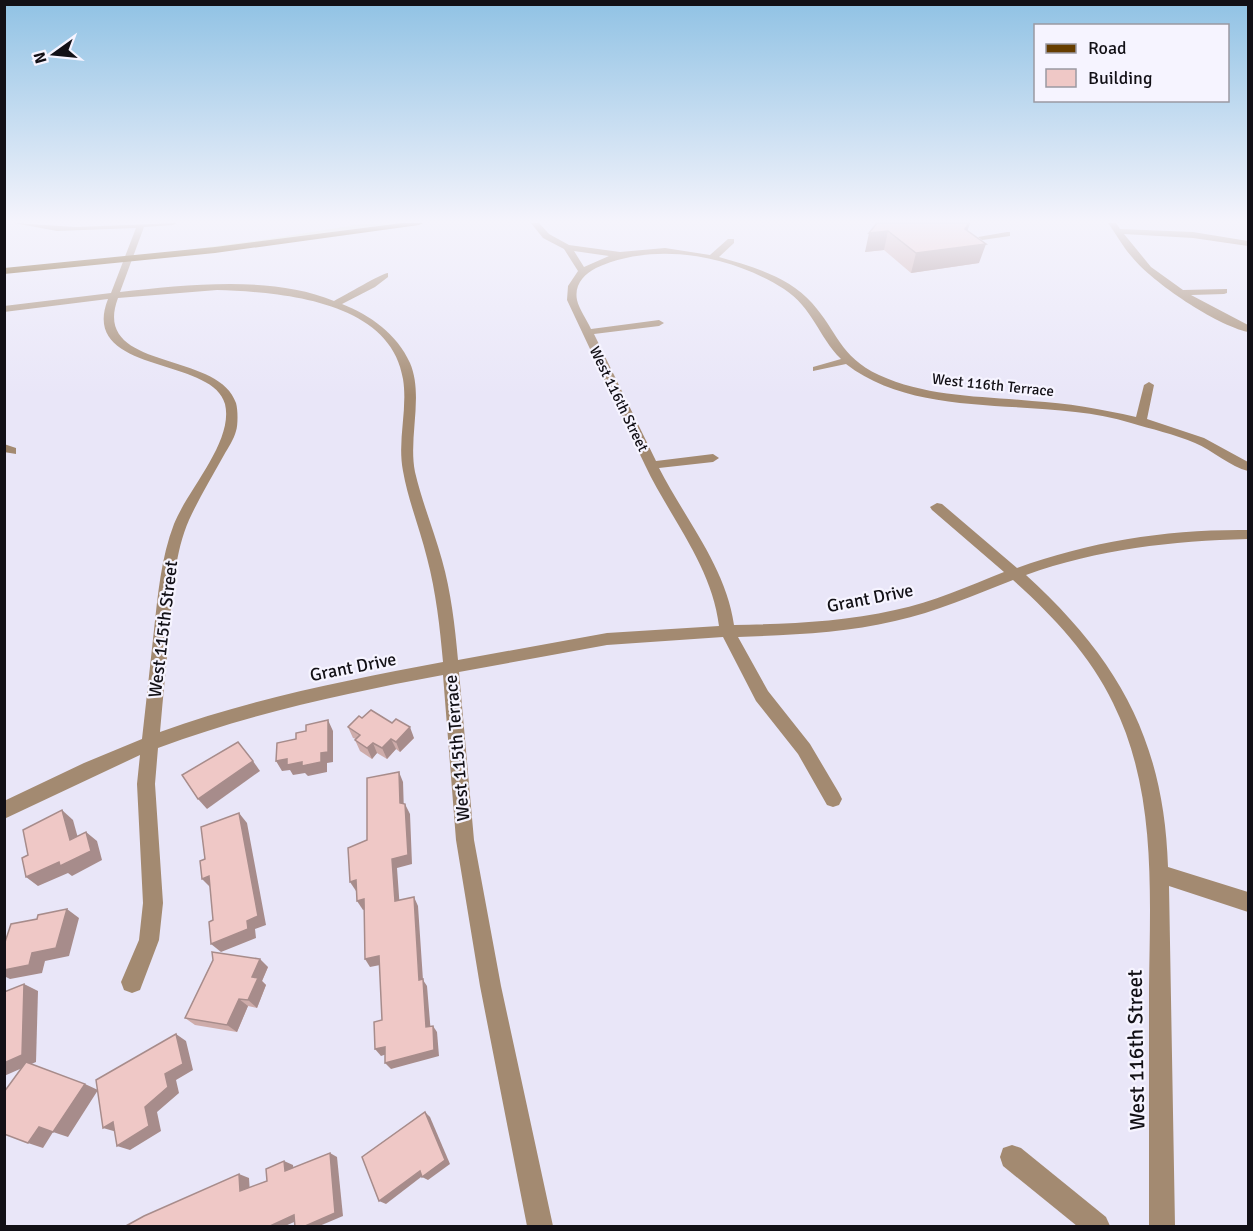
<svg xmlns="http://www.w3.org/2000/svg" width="1253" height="1231" font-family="Signika,sans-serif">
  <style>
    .green { fill: #dbdec5 }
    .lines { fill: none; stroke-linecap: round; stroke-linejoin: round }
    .minor { fill: #a38a71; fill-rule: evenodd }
    .major { fill: #663d00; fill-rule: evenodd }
    .wall { fill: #ceacaa }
    .shaded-wall { fill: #a78c8b }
    .building { fill: #efc8c6; stroke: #a78c8b; stroke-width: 1.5 }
    .labels { text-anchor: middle; stroke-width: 4.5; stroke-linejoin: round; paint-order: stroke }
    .far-street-label { font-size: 15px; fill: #121016; stroke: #f6f4ff }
    .street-label { font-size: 18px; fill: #121016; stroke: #f6f4ff }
    .near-street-label { font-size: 21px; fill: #121016; stroke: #f6f4ff }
  </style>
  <rect width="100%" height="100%" fill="#e9e6f8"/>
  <polygon class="green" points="399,223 237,245 156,254 262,240 362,224"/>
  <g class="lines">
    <g class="minor">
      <path d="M14,223l62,4 101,-4 -4,2 -29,2 -24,65c67,-7 151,-17 214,9 10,-5 48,-28 54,-28v4l-13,10 -33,17c28,11 55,30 68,59 14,33 -2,74 5,109 7,30 19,59 27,88 9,32 13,66 16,100l149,-27 112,-7c-7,-60 -49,-108 -74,-161 -26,-54 -52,-110 -78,-165l1,-14 10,-15 -14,-22 -21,-11 -12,-15h8l10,11 20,11 51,7 45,-4 45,7 18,-16h6v4l-15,14c32,9 70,20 93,46 26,29 27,53 67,72 48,22 101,21 153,26 35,2 69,8 104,16l8,-32 5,-3 5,3 -7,34 57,19 44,24v9c-17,-4 -36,-21 -53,-28 -21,-9 -44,-14 -64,-20 -89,-28 -209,0 -285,-59l-33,7v-4l28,-8c-23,-23 -28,-51 -57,-70 -53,-34 -130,-48 -188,-21 -12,6 -22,17 -19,32 2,9 10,20 14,29l68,-9 5,3 -5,3 -65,8 62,127 57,-7 6,4 -6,4 -54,6c26,51 67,99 75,157 54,-1 108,-3 161,-15 38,-8 74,-24 109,-38l-72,-62 -2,-3 7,-4 5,1 75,64c74,-27 153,-39 231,-38v9c-76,2 -150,10 -222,36 92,84 138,165 142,292l80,25v20l-79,-26 6,340h-26c0,-79 0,-158 0,-237 1,-96 8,-197 -36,-286 -23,-48 -61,-88 -100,-123 -39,15 -77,32 -118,41 -51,12 -104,14 -157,16l30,54 42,53 29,49 3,6 -3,6 -6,2 -6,-2 -29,-51 -42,-53 -33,-64 -116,8 -148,27 15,168 27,146 52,240h-26l-47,-240 -24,-146 -13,-165c-96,18 -192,38 -285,73l-3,36 8,119 -4,37 -19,50 -8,3 -8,-3 -3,-8 18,-42 4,-37 -6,-119 3,-29 -136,64v-18l80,-38 58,-24c4,-36 8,-72 12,-109 4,-36 7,-72 20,-106 14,-35 60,-83 51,-120 -12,-48 -147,-29 -117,-105l-104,13v-6l107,-13 25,-65 -79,3zM574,251l35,5 -25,11zM217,290c62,2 174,10 186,89 5,31 -6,61 0,92 5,29 17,58 24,87 9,34 13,70 16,104 -96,18 -192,37 -283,70 3,-36 7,-73 10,-109 3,-34 5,-71 19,-103 10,-22 23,-43 35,-65 4,-7 10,-16 12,-24 2,-6 2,-21 0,-28 -17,-53 -146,-31 -118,-105z"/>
      <path d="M1108,223h8l4,6 73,3 55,9v5l-55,-8 -69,-4 27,33 32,23 44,-1v4l-3,1 -33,1 57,30v7c-32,-7 -95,-49 -116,-75 -9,-10 -16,-23 -24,-34z"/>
      <polygon points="1007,232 1010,232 1010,236 982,240 978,237"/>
      <polygon points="4,444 16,448 16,454 4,452"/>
      <polygon points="1012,1145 1021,1148 1106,1217 1110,1226 1077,1226 1003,1166 1000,1157 1003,1148"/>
    </g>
    <polygon class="major" points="402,223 423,223 419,225 215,253 4,274 4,268 215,247"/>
  </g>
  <g class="wall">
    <polygon points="877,223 970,223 967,230 979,263 911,273 884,250 865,252"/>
    <polygon points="362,718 414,738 400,752 396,749 387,759 377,753 372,759 360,751 355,740 356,739 353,738 348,727"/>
    <polygon points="213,960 268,967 262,981 266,985 257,1008 248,1006 237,1032 195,1025 185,1018"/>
  </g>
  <g class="shaded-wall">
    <polygon points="969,223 970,223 965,238 986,244 979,263 911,273 916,253 965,229"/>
    <polygon points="888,231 884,250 865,252 869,233"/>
    <polygon points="328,720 333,731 333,762 327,763 327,772 308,776 305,773 293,775 290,770 282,771 276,761 321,753"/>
    <polygon points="410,727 414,738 400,752 396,742"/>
    <polygon points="391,739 396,749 387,759 382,748"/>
    <polygon points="373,743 377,753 372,759 367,748"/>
    <polygon points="253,761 260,771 207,809 198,799"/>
    <polygon points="399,772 403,782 404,813 400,803"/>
    <polygon points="405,804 410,814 412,864 397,868 400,910 395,901 392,859"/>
    <polygon points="62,810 73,820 81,849 70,840"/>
    <polygon points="239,813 247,823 266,925 255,929 256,938 221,952 211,944 247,921"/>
    <polygon points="86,832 97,841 102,860 72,876 68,873 38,886 26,877"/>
    <polygon points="209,876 211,888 202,879"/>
    <polygon points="356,880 362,889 356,891 350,882"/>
    <polygon points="414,897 418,906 423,980 427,986 431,1034 426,1027 419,980"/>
    <polygon points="364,899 369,908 363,910 357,901"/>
    <polygon points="67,909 79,918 69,956 45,961 42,973 10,979 4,976 4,970 32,953"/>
    <polygon points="379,956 385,964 370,967 365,959"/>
    <polygon points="260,959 268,967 262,981 266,985 257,1008 248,1000 252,977"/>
    <polygon points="24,984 38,991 36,1062 4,1076 4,1063"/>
    <polygon points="239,999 248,1006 237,1032 227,1025"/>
    <polygon points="433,1026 437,1032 439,1056 391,1069 385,1063"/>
    <polygon points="176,1034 186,1041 193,1070 176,1080 179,1093 157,1112 161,1131 130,1150 117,1146 145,1107 165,1074"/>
    <polygon points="385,1047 390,1053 381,1056 375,1049"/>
    <polygon points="85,1084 98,1090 68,1137 53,1132 43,1148 28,1143 39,1127"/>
    <polygon points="425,1112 430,1117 450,1164 428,1180 422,1177"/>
    <polygon points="113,1122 117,1132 103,1128"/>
    <polygon points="330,1153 337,1157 343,1216 317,1227 303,1227"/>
    <polygon points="284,1161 293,1165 294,1175 285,1171"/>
    <polygon points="420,1171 425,1174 386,1204 379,1201"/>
    <polygon points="239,1174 249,1178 250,1195 240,1191"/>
    <polygon points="294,1215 303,1218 283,1227 268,1227"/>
  </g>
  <g class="building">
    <polygon points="877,223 969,223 965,229 986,244 916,253 888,231 869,233"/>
    <polygon points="371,710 392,723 396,719 410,727 396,742 391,739 382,748 373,743 367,748 355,740 360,735 348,727 359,716 362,718"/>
    <polygon points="328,720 328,752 321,753 321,762 302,766 302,762 287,765 287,759 276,761 277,743 296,739 296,733 306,731 306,725"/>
    <polygon points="238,742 253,761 198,799 182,775"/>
    <polygon points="399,772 400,803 405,804 408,855 392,859 395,901 414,897 419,980 423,979 426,1027 433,1026 434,1050 385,1063 385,1047 375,1049 374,1022 382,1020 379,956 365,959 364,899 357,901 356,880 350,882 348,848 367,840 367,778"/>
    <polygon points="62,810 70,840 86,832 91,851 60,866 59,862 26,877 22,858 28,855 23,830"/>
    <polygon points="239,813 258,916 247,921 248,929 211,944 209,922 213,920 209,876 202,879 200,861 205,859 201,827"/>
    <polygon points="67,909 56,948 32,953 29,965 4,970 4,945 11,924 37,919 38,915"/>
    <polygon points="212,952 260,959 252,977 258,978 248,1000 239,999 227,1025 185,1018 213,960"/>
    <polygon points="24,984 22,1055 4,1063 4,992"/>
    <polygon points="176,1034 183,1064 165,1074 168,1087 145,1107 149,1126 117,1146 113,1122 103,1128 96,1080"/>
    <polygon points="26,1062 85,1084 53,1132 39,1127 28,1143 4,1134 4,1092"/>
    <polygon points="425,1112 445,1160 422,1177 420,1171 379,1201 362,1157"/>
    <polygon points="330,1153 335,1213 303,1227 295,1227 294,1215 268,1227 124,1227 144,1216 239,1174 240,1191 267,1181 266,1169 284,1161 285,1171"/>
  </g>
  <linearGradient id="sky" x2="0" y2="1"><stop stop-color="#90c2e4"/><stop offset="0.56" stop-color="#f5f4fc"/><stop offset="1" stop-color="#f5f4fc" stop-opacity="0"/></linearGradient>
  <rect width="1253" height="395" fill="url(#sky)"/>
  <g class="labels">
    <g class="far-street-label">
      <text transform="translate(993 385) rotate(6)" y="5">West 116th Terrace</text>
      <text transform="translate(619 399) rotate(64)" y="5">West 116th Street</text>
    </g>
    <g class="street-label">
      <text transform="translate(870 598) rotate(-11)" y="6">Grant Drive</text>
      <text transform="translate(163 629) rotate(-83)" y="6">West 115th Street</text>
      <text transform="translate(353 667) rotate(-11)" y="6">Grant Drive</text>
      <text transform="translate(457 748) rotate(-95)" y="6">West 115th Terrace</text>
    </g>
    <g class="near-street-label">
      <text transform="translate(1136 1050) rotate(-91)" y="7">West 116th Street</text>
    </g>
  </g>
  <rect width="1253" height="1231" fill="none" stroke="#121016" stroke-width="12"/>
  <rect x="1034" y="24" width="195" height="78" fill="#f6f4ff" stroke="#9b99a2" stroke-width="1.5"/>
  <rect x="1046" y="44" width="30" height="9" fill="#663d00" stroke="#9b99a2" stroke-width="1.5"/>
  <text x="1088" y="54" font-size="18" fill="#121016">Road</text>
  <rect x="1046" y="69" width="30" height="18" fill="#efc8c6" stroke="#9b99a2" stroke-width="1.5"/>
  <text x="1088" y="84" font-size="18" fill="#121016">Building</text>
  <g transform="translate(54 54) rotate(255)" stroke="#f6f4ff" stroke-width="4.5" paint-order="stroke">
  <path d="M0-4.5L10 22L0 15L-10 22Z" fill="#121016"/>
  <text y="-9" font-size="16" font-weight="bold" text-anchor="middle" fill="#121016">N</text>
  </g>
</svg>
